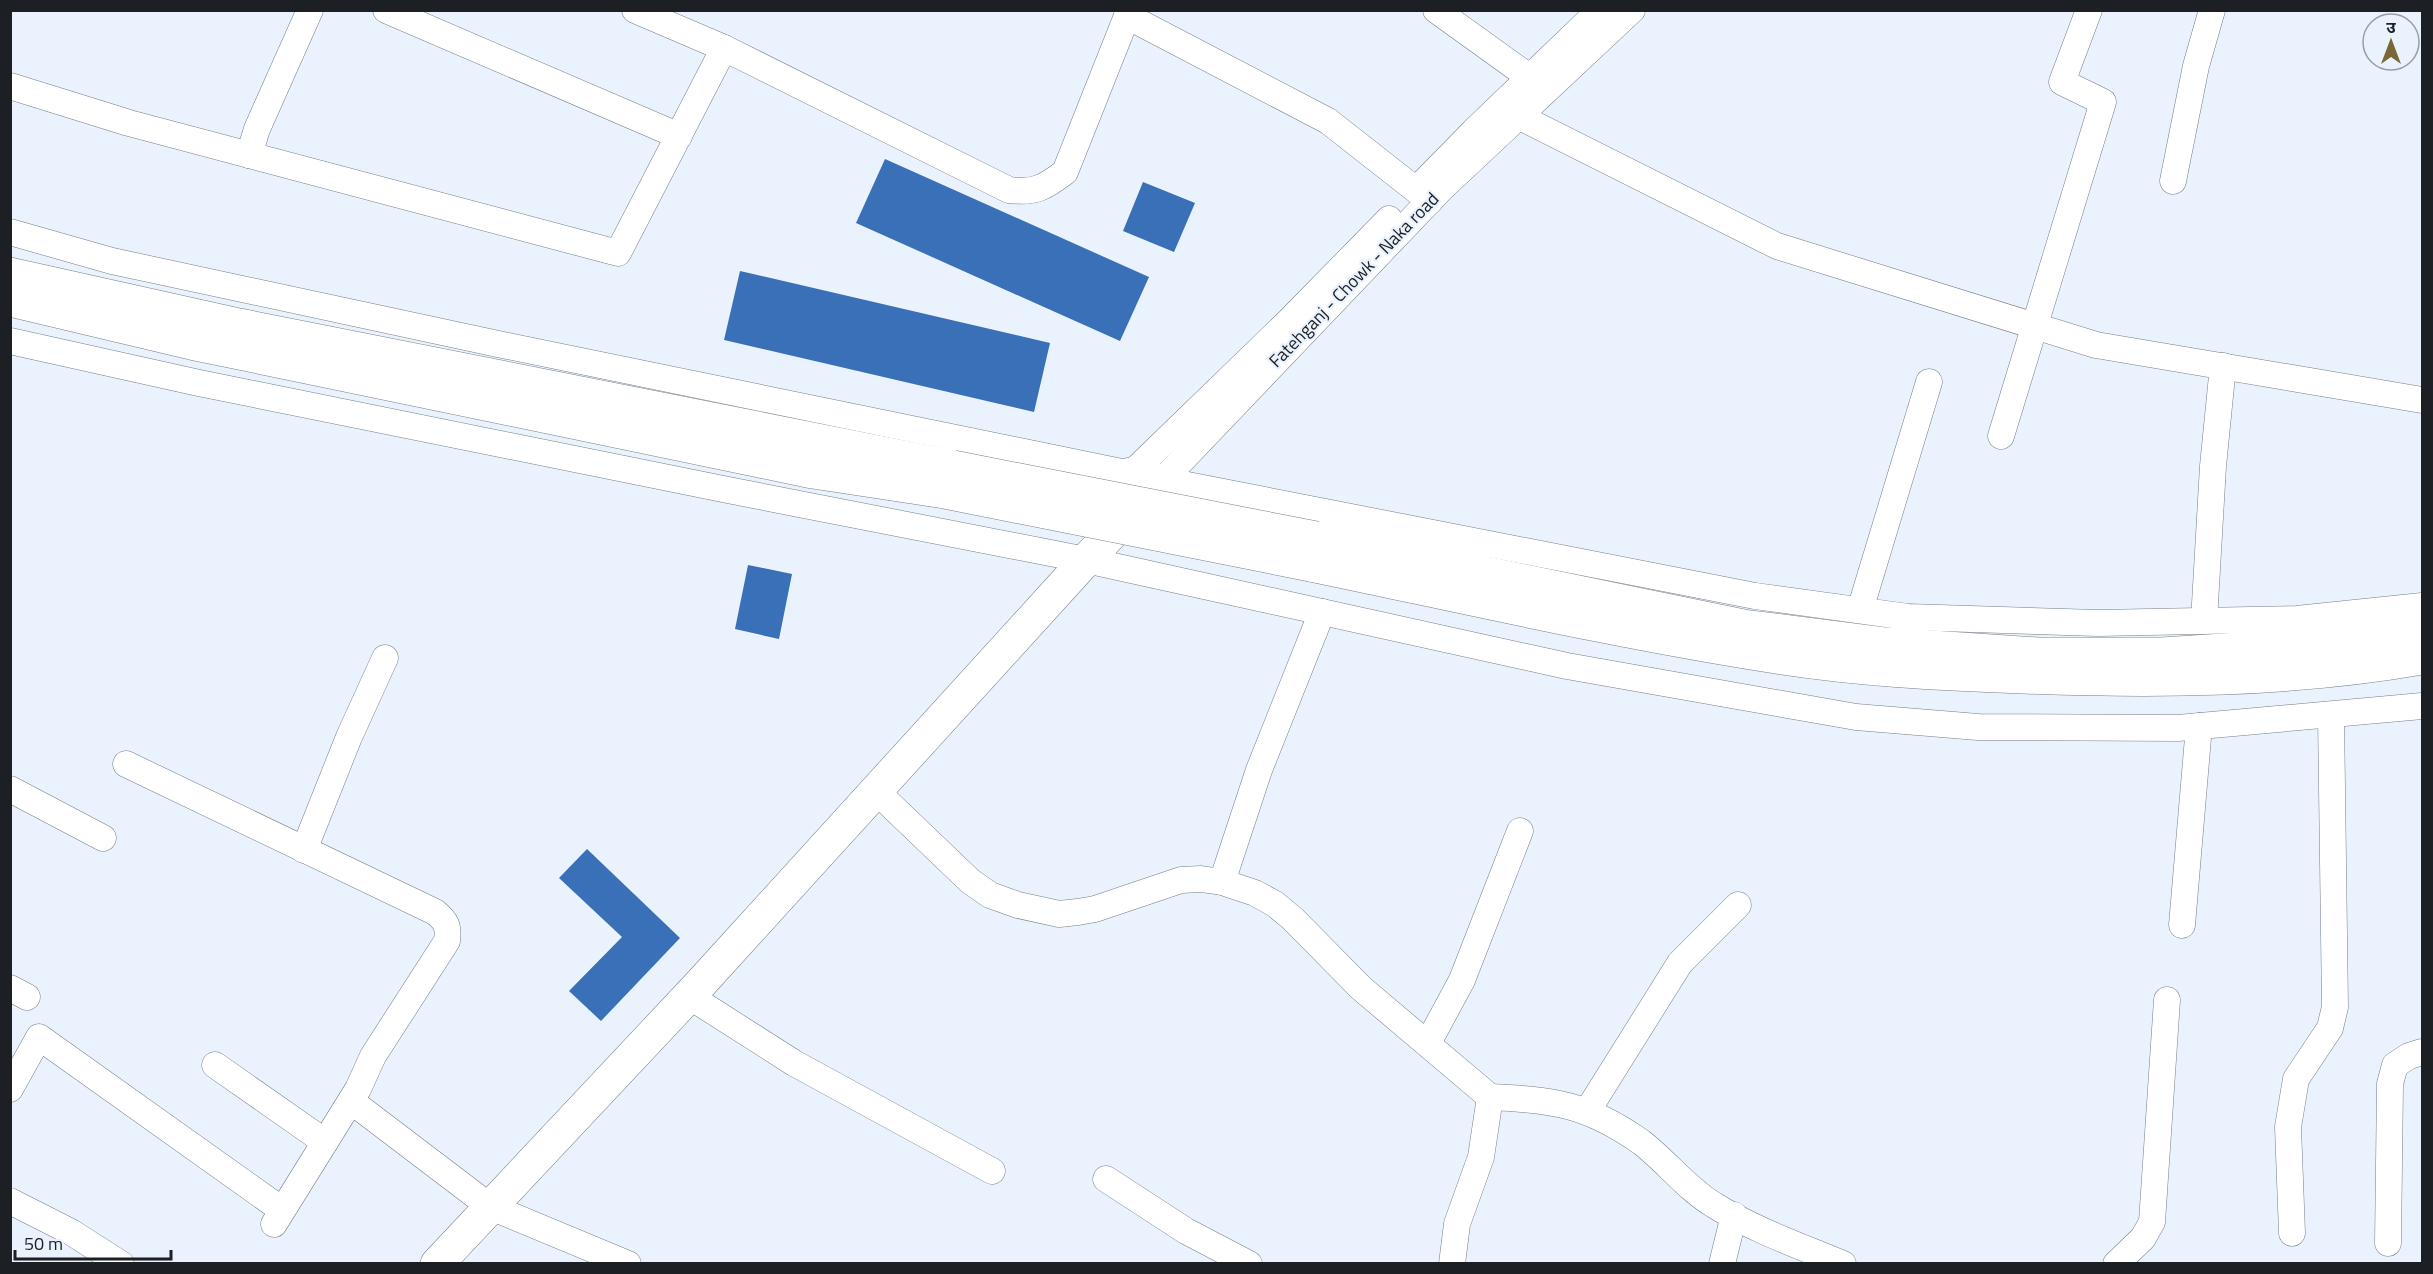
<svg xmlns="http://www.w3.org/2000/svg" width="2433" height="1274" font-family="'Titillium Web','Noto Sans Devanagari',sans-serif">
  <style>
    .building { fill: #3970b7 }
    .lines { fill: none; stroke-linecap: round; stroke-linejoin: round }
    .minor-casing { stroke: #777e88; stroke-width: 27 }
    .highway-casing { stroke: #777e88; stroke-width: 34 }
    .minor { stroke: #fff; stroke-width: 26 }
    .highway { stroke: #fff; stroke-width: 33 }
    .highway-bridge-casing { stroke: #777e88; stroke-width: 34; stroke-linecap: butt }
    .highway-bridge { stroke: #fff; stroke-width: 33 }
    .labels { text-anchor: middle; stroke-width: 4.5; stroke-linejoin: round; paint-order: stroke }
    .street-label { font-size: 18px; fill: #1c1f23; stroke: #eaf2fd }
  </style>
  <rect width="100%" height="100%" fill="#eaf2fd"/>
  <g class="building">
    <polygon points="885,159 1149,277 1120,341 856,223"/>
    <polygon points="1143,182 1195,203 1174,252 1123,231"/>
    <polygon points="740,271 1050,343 1034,412 724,340"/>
    <polygon points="748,565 792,574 779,639 735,629"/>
    <polygon points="587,849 680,938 601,1021 569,991 622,937 559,878"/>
  </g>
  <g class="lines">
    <defs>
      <g id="minor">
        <polyline points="386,10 679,136"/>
        <path d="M635,10l89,38 285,142c26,3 35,-2 56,-18l62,-156"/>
        <polyline points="1129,10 1127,16 1328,121 1430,201"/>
        <polyline points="1436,10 1543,87"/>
        <polyline points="10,86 129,123 618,253 724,48"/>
        <polyline points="1518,116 1777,246 2096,345 2422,400"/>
        <polyline points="249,155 257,129 310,10"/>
        <polyline points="2173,181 2196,66 2212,10"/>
        <polyline points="1422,184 1474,131 1600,10"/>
        <polyline points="10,232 112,261 498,344 1131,474 1755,596 1908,617 2098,623 2297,619 2422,606"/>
        <polyline points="10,341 199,383 728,490 1086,560 1567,666 1856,717 1978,727 2178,728 2422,706"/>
        <polyline points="2001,436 2103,102 2062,82 2089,10"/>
        <polyline points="1131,474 1289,321 1389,219"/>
        <polyline points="1163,480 1441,189 1632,10"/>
        <polyline points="1860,610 1929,382"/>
        <polyline points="2204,621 2213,466 2223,366"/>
        <path d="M126,764l309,148c11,9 14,14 12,29l-74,115 -15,33 -84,135"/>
        <polyline points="10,789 103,838"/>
        <polyline points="875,790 970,881 990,895 1018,905 1059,914 1078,912 1095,909 1181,880 1201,879 1222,882 1255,893 1275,904 1293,919 1361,988 1490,1097 1481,1157 1457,1224 1452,1264"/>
        <polyline points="304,850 349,737 385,658"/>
        <polyline points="1222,882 1259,770 1322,612"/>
        <polyline points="2182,925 2199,726"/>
        <polyline points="10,988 27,997"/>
        <polyline points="689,996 794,1063 992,1171"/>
        <polyline points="1428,1043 1462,980 1520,831"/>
        <polyline points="215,1065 325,1142"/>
        <polyline points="10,1089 39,1037 282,1210"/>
        <path d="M1490,1097c64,3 97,7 151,45 25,19 46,47 73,63 40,25 86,41 129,59"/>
        <polyline points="351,1101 476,1196"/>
        <polyline points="1588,1110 1680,963 1738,905"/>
        <polyline points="1106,1179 1186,1231 1249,1264"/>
        <polyline points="10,1201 71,1232 121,1264"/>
        <polyline points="491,1207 628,1264"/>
        <polyline points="2292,1233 2288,1127 2296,1079 2330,1028 2335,1007 2331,715"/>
        <polyline points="2388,1243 2390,1084 2395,1065 2409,1056 2422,1052"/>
        <polyline points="1722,1264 1734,1215"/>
        <polyline points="2116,1264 2143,1238 2152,1222 2167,1000"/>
      </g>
      <g id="highway">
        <polyline points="10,274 239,325 953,467"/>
        <polyline points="10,300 191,343 813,472 945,492"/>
        <polyline points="1093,518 1131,474"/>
        <polyline points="1316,538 1743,626 1886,644 2038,654 2162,654 2314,644 2422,629"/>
        <path d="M1311,565c154,32 309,68 465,92 82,13 164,17 247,20 134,5 267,4 399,-19"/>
        <polyline points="437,1264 701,983 1086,560 1163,480"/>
      </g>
    </defs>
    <use href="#minor" class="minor-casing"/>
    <use href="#highway" class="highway-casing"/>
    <use href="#minor" class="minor"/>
    <use href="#highway" class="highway"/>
    <defs>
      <g id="highway-bridge">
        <polyline points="953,467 1316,538"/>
        <polyline points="945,492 1311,565"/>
      </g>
    </defs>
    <use href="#highway-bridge" class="highway-bridge-casing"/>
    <use href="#highway-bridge" class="highway-bridge"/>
  </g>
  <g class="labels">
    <g class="street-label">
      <text transform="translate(1354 280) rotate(-46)" y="6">Fatehganj - Chowk - Naka road</text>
    </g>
  </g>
  <rect width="2433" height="1274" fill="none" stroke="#1c1f23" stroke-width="24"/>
  <g transform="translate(2391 42)"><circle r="28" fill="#eaf2fd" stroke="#989ea6" stroke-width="1.5"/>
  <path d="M0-4.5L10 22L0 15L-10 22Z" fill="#7b6635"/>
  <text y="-9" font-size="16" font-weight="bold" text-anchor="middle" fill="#1c1f23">उ</text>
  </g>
  <path d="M15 1250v9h156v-9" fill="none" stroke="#1c1f23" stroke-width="3"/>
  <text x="24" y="1250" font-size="18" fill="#1c1f23" stroke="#eaf2fd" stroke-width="4.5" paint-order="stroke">50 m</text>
</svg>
